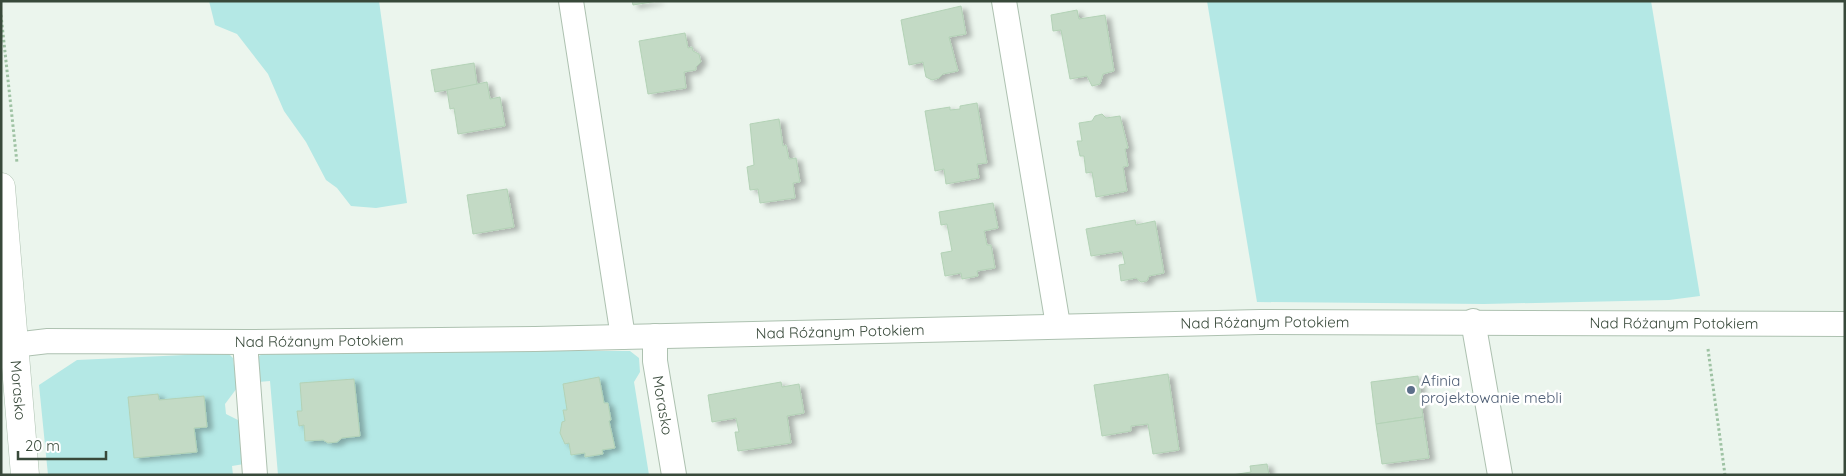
<svg xmlns="http://www.w3.org/2000/svg" width="1846" height="476" font-family="Quicksand,sans-serif">
  <style>
    .green { fill: #b4e8e5 }
    .building { fill: #c3dac5; stroke: #b3d2b6; filter: url(#shadow) }
    .lines { fill: none; stroke-linecap: round; stroke-linejoin: round }
    .minor-casing { stroke: #adc1b0; stroke-width: 26 }
    .tertiary-casing { stroke: #adc1b0; stroke-width: 29 }
    .path { stroke: #9ec2a3; stroke-width: 3; stroke-dasharray: 2.5 2.5; stroke-linecap: butt }
    .minor { stroke: #fff; stroke-width: 24 }
    .tertiary { stroke: #fff; stroke-width: 28 }
    .service-dot { fill: #5c6f8a; stroke: #fff; stroke-width: 2 }
    .labels { text-anchor: middle; stroke-width: 5; stroke-linejoin: round; paint-order: stroke }
    .street-label { font-size: 15px; fill: #38493a; stroke: #fff }
    .service-label { font-size: 15px; fill: #4e5e75; stroke: #fff; text-anchor: start }
  </style>
  <defs>
    <filter id="shadow"><feDropShadow dx="5.5" dy="3" stdDeviation="2.5" flood-color="#0004"/></filter>
  </defs>
  <rect width="100%" height="100%" fill="#ebf5ed"/>
  <g class="green">
    <polygon points="209,1 379,1 407,203 376,208 351,206 337,188 326,180 306,142 284,111 268,74 237,34 215,25"/>
    <polygon points="1207,1 1651,1 1700,296 1669,300 1484,304 1257,302"/>
    <polygon points="267,351 630,351 639,358 640,372 634,382 649,475 278,475 270,381 258,382 259,356"/>
    <polygon points="228,353 233,358 237,388 225,404 226,414 240,421 244,464 232,466 233,475 48,475 39,385 77,360"/>
  </g>
  <g class="building">
    <polygon points="632,1 658,1 633,5"/>
    <polygon points="961,6 966,34 949,37 958,71 943,74 939,78 932,80 926,77 923,62 909,65 901,20"/>
    <polygon points="1077,10 1079,19 1105,15 1114,71 1103,74 1100,84 1092,86 1087,76 1070,79 1061,30 1053,31 1051,15"/>
    <polygon points="685,33 688,48 692,47 693,51 699,54 701,62 696,67 696,70 684,72 686,88 648,94 639,41"/>
    <polygon points="474,63 477,85 435,92 431,70"/>
    <polygon points="487,82 490,99 500,97 505,126 458,134 454,108 450,109 447,90"/>
    <polygon points="977,103 987,163 977,164 979,178 946,184 944,169 935,171 925,111 950,107 950,110 960,109 960,106"/>
    <polygon points="1102,114 1106,118 1120,116 1128,148 1125,149 1128,166 1123,167 1127,191 1096,197 1092,172 1086,173 1084,156 1080,156 1077,141 1082,141 1079,123 1092,121 1095,116"/>
    <polygon points="779,119 783,146 786,145 789,159 796,158 800,182 793,183 795,198 760,203 758,189 750,190 747,167 754,165 750,124"/>
    <polygon points="507,189 514,227 473,234 467,195"/>
    <polygon points="993,203 998,228 984,231 987,245 991,245 995,268 977,271 978,276 962,279 961,273 945,276 941,253 952,251 947,224 941,225 939,212"/>
    <polygon points="1135,220 1136,225 1155,221 1164,273 1149,276 1147,281 1141,282 1136,278 1121,281 1119,265 1125,264 1122,251 1091,256 1086,229"/>
    <polygon points="1168,374 1179,450 1153,454 1148,424 1131,426 1131,431 1102,436 1094,385"/>
    <polygon points="1418,376 1423,417 1376,424 1371,382"/>
    <polygon points="599,377 604,403 608,403 611,420 609,421 615,448 602,450 603,454 585,457 585,453 571,455 569,443 565,444 560,433 562,422 565,421 563,410 567,410 563,384"/>
    <polygon points="354,379 360,436 342,438 337,442 328,443 323,440 305,441 304,425 299,426 297,411 302,411 300,383"/>
    <polygon points="781,382 782,387 799,384 804,413 787,416 791,443 738,451 735,432 739,432 736,418 712,422 708,395"/>
    <polygon points="158,394 159,400 204,396 207,427 194,428 197,452 134,458 128,397"/>
    <polygon points="1423,417 1429,458 1382,464 1376,424"/>
    <polygon points="1267,464 1269,475 1232,475 1251,472 1250,466"/>
  </g>
  <g class="lines">
    <defs>
      <g id="minor">
        <polyline points="571,1 623,337"/>
        <polyline points="1004,1 1058,325"/>
        <polyline points="1473,321 1500,475"/>
        <path id="s1" d="M655,336v25l19,114"/>
        <polyline points="245,342 255,475"/>
        <path id="s2" d="M1,349l13,-4 34,-4 197,1 290,-3 725,-17 585,2"/>
      </g>
      <g id="tertiary">
        <path id="s3" d="M1,187l24,288"/>
      </g>
    </defs>
    <use href="#minor" class="minor-casing"/>
    <use href="#tertiary" class="tertiary-casing"/>
    <g class="path">
      <polyline points="1,15 17,163"/>
      <polyline points="1708,349 1725,475"/>
    </g>
    <use href="#minor" class="minor"/>
    <use href="#tertiary" class="tertiary"/>
  </g>
  <circle class="service-dot" cx="1411" cy="390" r="5"/>
  <g class="labels">
    <g class="street-label">
      <text dy="5" stroke="none"><textPath href="#s2" startOffset="1265">Nad Różanym Potokiem</textPath></text>
      <text dy="5" stroke="none"><textPath href="#s2" startOffset="1674">Nad Różanym Potokiem</textPath></text>
      <text dy="5" stroke="none"><textPath href="#s2" startOffset="840">Nad Różanym Potokiem</textPath></text>
      <text dy="5" stroke="none"><textPath href="#s2" startOffset="319">Nad Różanym Potokiem</textPath></text>
      <text dy="5" stroke="none"><textPath href="#s3" startOffset="204">Morasko</textPath></text>
      <text dy="5" stroke="none"><textPath href="#s1" startOffset="70">Morasko</textPath></text>
    </g>
    <g class="service-label">
      <text x="1421" y="386">Afinia<tspan x="1421" dy="17">projektowanie mebli</tspan></text>
    </g>
  </g>
  <rect width="1846" height="476" fill="none" stroke="#38493a" stroke-width="5"/>
  <path d="M18 451v8h88v-8" fill="none" stroke="#38493a" stroke-width="2.5"/>
  <text x="25" y="451" font-size="15" fill="#38493a" stroke="#ffffff" stroke-width="4" paint-order="stroke">20 m</text>
</svg>
